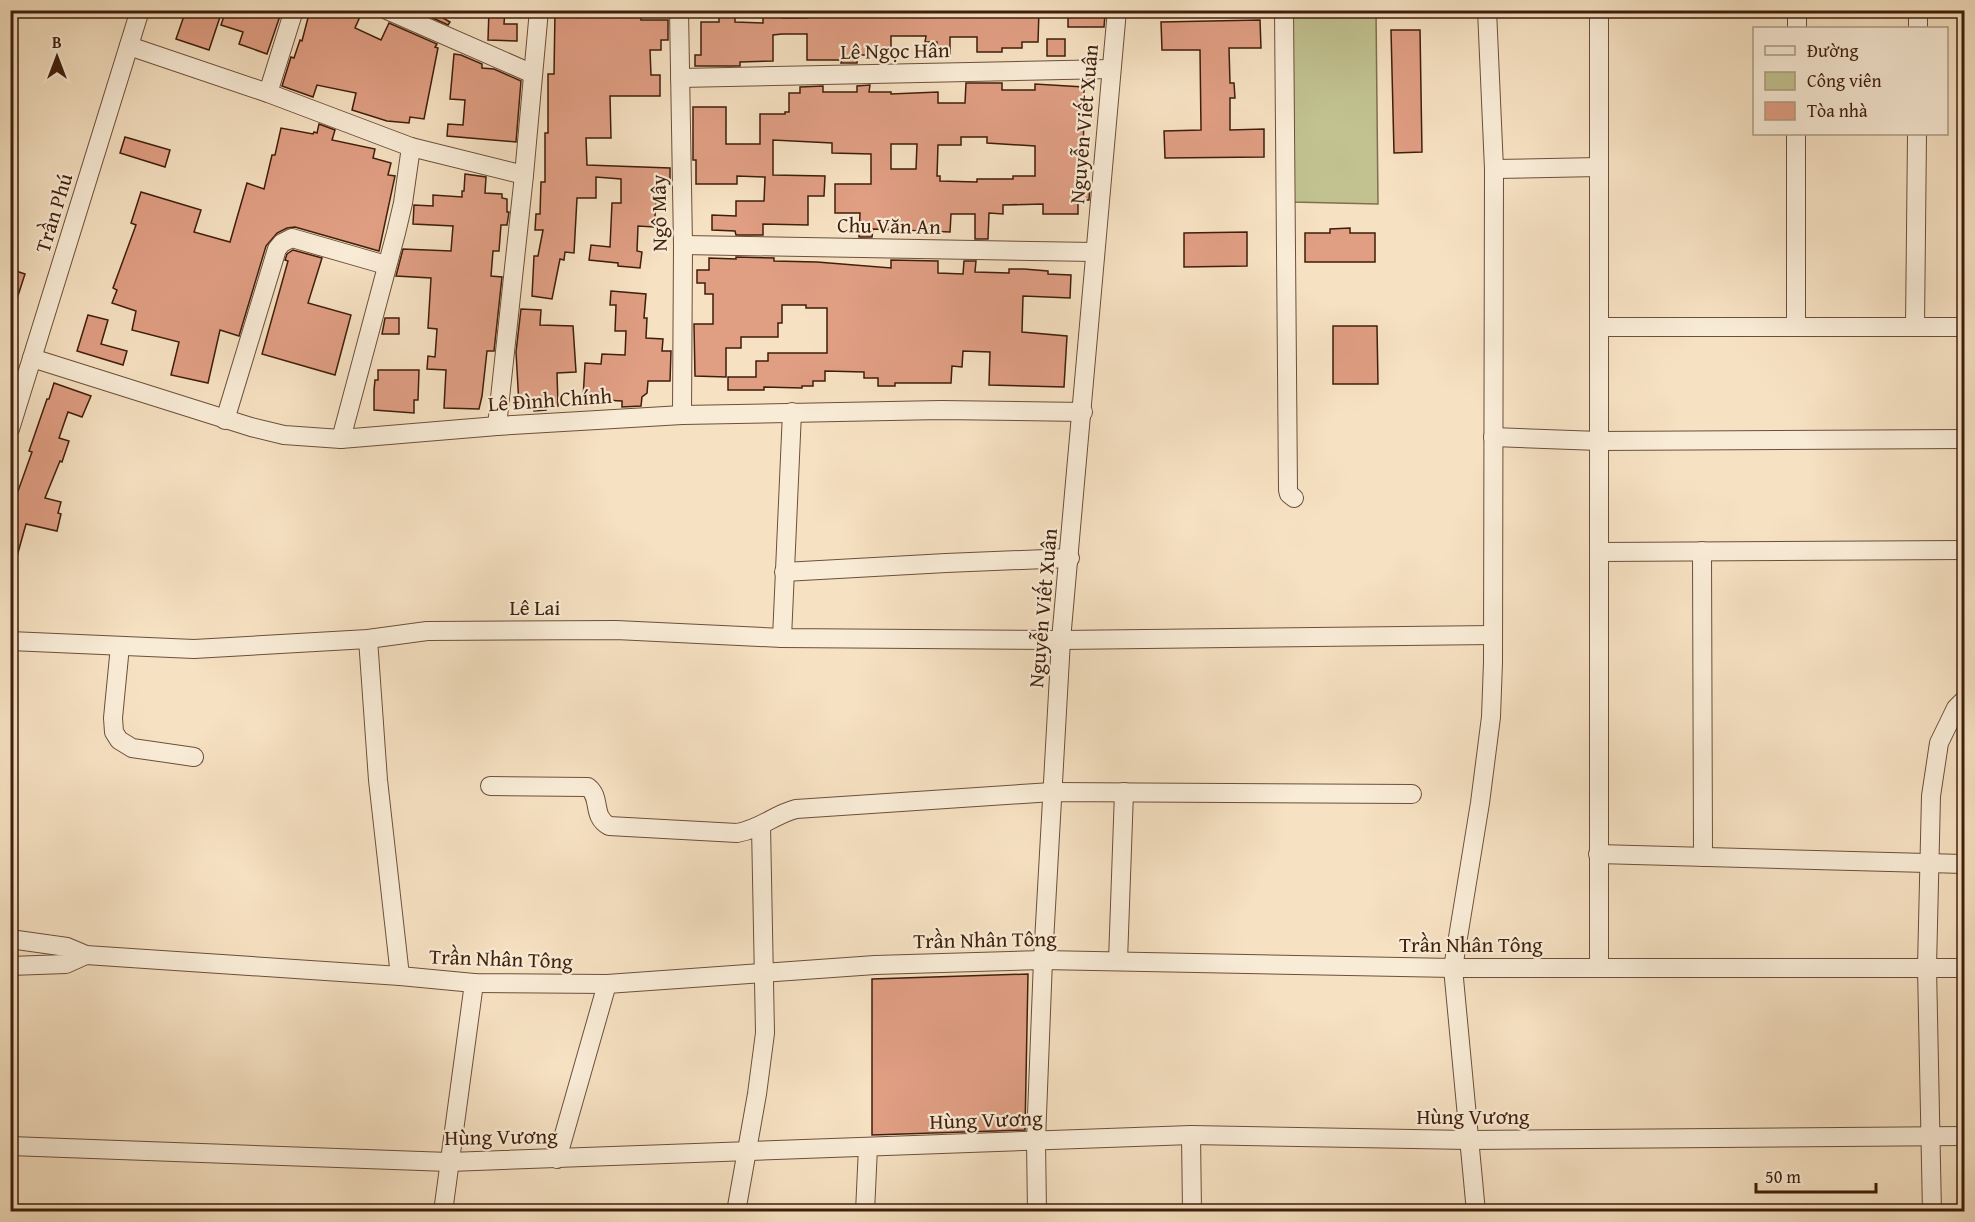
<svg xmlns="http://www.w3.org/2000/svg" width="1975" height="1222" font-family="'Gentium Book Plus',serif">
  <style>
    .green { fill: #c1c290; stroke: #80704e; stroke-width: 1.5 }
    .building { fill: #e09e83; stroke: #3f1e0b; stroke-width: 1.5; fill-rule: evenodd }
    .lines { fill: none; stroke-linecap: round; stroke-linejoin: round }
    .minor-casing { stroke: #6d4f39; stroke-width: 20 }
    .minor { stroke: #f9ecd7; stroke-width: 18 }
    .labels { text-anchor: middle; stroke-width: 4.5; stroke-linejoin: round; paint-order: stroke }
    .street-label { font-size: 21px; fill: #3f1e0b; stroke: #f9ecd7 }
  </style>
  <rect width="100%" height="100%" fill="#f6e1c2"/>
  <filter id="stains"><feTurbulence type="fractalNoise" baseFrequency=".00333" numOctaves="4"/><feColorMatrix values="0 0 0 0 .2 0 0 0 0 .09 0 0 0 0 .02 0 0 0 .5 -.17"/></filter>
  <radialGradient id="worn" r=".72"><stop offset=".6" stop-color="#630" stop-opacity="0"/><stop offset="1" stop-color="#630" stop-opacity=".3"/></radialGradient>
  <polygon class="green" points="1291,11 1376,11 1378,204 1292,202"/>
  <g class="building">
    <polygon points="186,10 201,10 220,17 209,50 176,39"/>
    <polygon points="226,10 282,10 267,54 239,44 243,32 221,25"/>
    <polygon points="310,10 363,10 355,28 381,40 389,23 437,44 435,47 438,48 424,119 410,117 409,123 387,121 352,110 356,93 317,85 313,97 282,86 291,57 294,58 300,40 302,41"/>
    <polygon points="428,10 430,10 450,22 448,25 426,15"/>
    <polygon points="489,10 505,10 504,24 517,24 517,41 488,40"/>
    <polygon points="641,10 641,20 668,20 668,40 661,40 661,50 650,50 651,75 660,75 660,96 610,96 611,138 586,138 587,165 670,168 670,181 662,181 661,194 657,194 654,227 638,226 637,251 642,252 640,268 618,266 618,263 589,260 591,245 610,247 612,203 621,203 621,179 596,177 596,198 577,198 574,253 565,252 564,260 560,259 552,299 532,296 534,256 538,256 543,230 535,230 536,214 540,214 541,182 545,182 545,133 548,133 548,74 554,74 555,11"/>
    <polygon points="807,10 879,10 879,16 903,16 904,10 1039,10 1038,42 1022,42 1022,48 1002,48 1002,52 977,52 977,37 950,37 950,54 937,54 937,42 925,42 926,36 891,36 891,55 857,55 857,63 841,63 842,60 807,60 807,34 782,34 773,35 773,61 740,62 740,66 695,66 695,55 701,55 701,22 719,22 719,11 735,11 735,22 763,23 763,12 782,12 782,18 807,18"/>
    <polygon points="1068,10 1099,10 1099,15 1105,15 1104,27 1068,27"/>
    <polygon points="1260,20 1261,48 1229,48 1230,83 1234,83 1235,98 1230,98 1230,130 1264,129 1264,157 1165,158 1164,131 1201,130 1200,50 1162,50 1161,22"/>
    <polygon points="1391,30 1420,30 1422,152 1394,153"/>
    <rect x="1047" y="39" width="18" height="17"/>
    <polygon points="454,54 461,55 482,64 482,68 494,69 521,81 516,142 447,136 448,124 463,125 465,100 450,99"/>
    <path d="M966,83h36v7h33v-6l49,3 -1,100h7l-1,13h-11v14h-35v-10l-40,1v9l-14,-1 -1,26h-13v-25h-24l-1,18 -77,-3 -1,8h-13l1,-24h-25v-29h36v-30l-39,-1v-10l-59,-3v35l52,1 -1,20h-16v29l-45,-1v11h-27l-1,-4 -23,-1v-15l24,1v-15h28l1,-24 -28,-1v8h-41v-24h-3v-53h33v37h34v-30h25v-2h4v-19h11v-6l23,-1v6h34v-6l13,-1 -1,7h22v2l47,-2v11h27zM961,137h26v6l48,3v30h-22v3h-36v3l-37,-1v-5h-3l1,-31h23zM891,144h26l-1,25h-25z"/>
    <polygon points="319,124 335,130 332,140 375,149 373,158 391,163 388,175 395,176 379,251 295,227 287,228 277,233 266,246 239,336 220,330 208,383 171,375 179,342 132,330 136,311 112,303 117,290 113,288 136,225 131,223 141,192 201,210 194,232 230,242 247,183 264,189 272,155 275,155 281,128 313,134 314,132 317,133"/>
    <polygon points="125,137 170,150 165,167 120,153"/>
    <polygon points="465,174 486,177 485,193 502,194 502,198 507,199 507,212 509,212 507,225 501,225 499,251 493,251 491,276 502,277 494,351 487,351 482,396 479,409 444,408 446,370 427,369 428,356 435,357 437,329 428,328 431,278 396,276 403,249 451,251 453,226 413,224 414,205 433,206 433,195 462,197 462,191 464,191"/>
    <polygon points="1350,228 1350,233 1375,233 1375,262 1305,262 1305,233 1330,233 1330,229"/>
    <polygon points="1247,232 1247,266 1184,267 1184,233"/>
    <polygon points="293,250 322,258 308,303 351,315 335,375 262,354 288,261 285,260 287,254"/>
    <polygon points="736,257 774,258 774,261 817,262 891,268 891,260 938,261 938,273 963,274 964,261 976,261 975,272 1009,273 1009,269 1024,269 1048,271 1048,274 1071,275 1070,298 1023,296 1022,332 1067,336 1064,387 989,385 990,352 963,351 962,367 952,366 951,383 895,383 895,386 878,386 878,378 864,378 864,372 825,371 825,381 813,381 813,386 802,386 802,388 764,387 764,390 728,390 728,377 756,377 756,361 768,361 768,353 827,353 827,308 806,308 806,305 782,305 782,323 778,323 778,337 741,337 741,348 726,348 726,377 695,376 694,324 713,324 713,294 705,294 705,283 697,283 697,270 709,270 709,258 736,259"/>
    <polygon points="10,269 25,274 13,311 10,311"/>
    <polygon points="611,291 646,294 644,318 647,318 646,338 663,339 662,351 671,351 670,381 648,381 647,393 642,397 641,406 622,407 622,401 583,399 585,363 601,364 602,354 625,355 626,331 615,331 616,305 610,305"/>
    <polygon points="521,309 541,310 540,325 573,326 576,372 557,373 558,406 546,407 546,410 534,411 533,405 519,405 516,352"/>
    <polygon points="88,315 108,320 101,344 127,351 123,365 77,351"/>
    <polygon points="385,318 399,318 399,334 382,334"/>
    <polygon points="1333,326 1377,326 1378,384 1333,384"/>
    <polygon points="378,370 419,370 418,400 414,400 414,413 374,410 374,390 375,380 378,380"/>
    <polygon points="54,383 91,396 82,417 68,412 59,438 69,441 62,462 60,461 45,498 61,502 58,513 61,514 57,531 26,524 14,567 10,566 10,525 17,494 32,452 29,451 47,399 49,399"/>
    <polygon points="1028,974 1025,1130 872,1135 872,979"/>
  </g>
  <g class="lines">
    <defs>
      <g id="minor">
        <polyline points="387,10 533,74"/>
        <polyline points="679,10 683,245 682,415"/>
        <polyline points="1284,10 1288,490 1289,494 1294,498"/>
        <polyline points="1797,28 1797,10"/>
        <polyline points="1918,28 1918,10"/>
        <polyline points="129,46 268,93 411,147 524,175"/>
        <polyline points="680,78 1111,69"/>
        <polyline points="268,93 294,10"/>
        <polyline points="1494,169 1599,167"/>
        <polyline points="683,245 1095,252"/>
        <polyline points="1599,327 1964,327"/>
        <polyline points="1796,327 1796,134"/>
        <polyline points="1915,327 1917,134"/>
        <polyline points="32,358 251,427 284,435 341,439 497,426 682,415 941,410 1083,412"/>
        <polyline points="225,420 277,249 282,243 292,238 386,265"/>
        <polyline points="497,426 524,175 539,10"/>
        <polyline points="10,429 140,10"/>
        <polyline points="1493,437 1599,441 1964,439"/>
        <polyline points="341,439 396,233 403,203 411,147"/>
        <polyline points="1702,551 1703,857"/>
        <polyline points="1599,552 1964,550"/>
        <polyline points="784,572 946,563 1070,558"/>
        <polyline points="782,638 792,412"/>
        <polyline points="368,639 378,780 400,976"/>
        <polyline points="10,641 194,649 368,639 427,631 616,630 782,638 1061,640 1493,635"/>
        <polyline points="120,646 113,718 114,732 119,740 132,748 194,757"/>
        <path d="M490,786l98,1c14,11 3,29 21,39l128,7c24,-4 36,-18 59,-24l256,-17 360,2"/>
        <polyline points="1598,854 1964,864"/>
        <polyline points="10,939 67,947 86,955 400,976 474,983 607,984 875,965 1043,960 1453,968 1964,968"/>
        <polyline points="1118,961 1124,792"/>
        <polyline points="10,966 66,964 86,955"/>
        <polyline points="1599,968 1599,10"/>
        <polyline points="1191,1135 1192,1212"/>
        <polyline points="10,1146 449,1162 1191,1135 1469,1140 1964,1136"/>
        <polyline points="557,1159 607,984"/>
        <polyline points="443,1212 474,983"/>
        <polyline points="736,1212 757,1094 765,1033 761,826"/>
        <polyline points="865,1212 868,1147"/>
        <polyline points="1037,1212 1036,1141 1043,960 1061,640 1117,10"/>
        <polyline points="1476,1212 1453,968 1480,803 1491,717 1493,662 1494,169 1487,10"/>
        <polyline points="1932,1212 1927,967 1931,796 1939,743 1956,708 1964,700"/>
      </g>
    </defs>
    <use href="#minor" class="minor-casing"/>
    <use href="#minor" class="minor"/>
  </g>
  <g class="labels">
    <g class="street-label">
      <text transform="translate(895 51) rotate(-1)" y="7">Lê Ngọc Hân</text>
      <text transform="translate(1084 124) rotate(-85)" y="7">Nguyễn Viết Xuân</text>
      <text transform="translate(54 213) rotate(-73)" y="7">Trần Phú</text>
      <text transform="translate(659 213) rotate(-91)" y="7">Ngô Mây</text>
      <text transform="translate(889 226) rotate(1)" y="7">Chu Văn An</text>
      <text transform="translate(550 400) rotate(-4)" y="7">Lê Đình Chính</text>
      <text x="535" y="615">Lê Lai</text>
      <text transform="translate(1043 608) rotate(-85)" y="7">Nguyễn Viết Xuân</text>
      <text transform="translate(985 940) rotate(-1)" y="7">Trần Nhân Tông</text>
      <text x="1471" y="952">Trần Nhân Tông</text>
      <text transform="translate(501 959) rotate(2)" y="7">Trần Nhân Tông</text>
      <text x="1473" y="1124">Hùng Vương</text>
      <text transform="translate(986 1120) rotate(-2)" y="7">Hùng Vương</text>
      <text transform="translate(501 1137) rotate(-1)" y="7">Hùng Vương</text>
    </g>
  </g>
  <rect width="1975" height="1222" fill="none" stroke="#f6e1c2" stroke-width="36"/>
  <rect x="12" y="12" width="1951" height="1198" fill="none" stroke="#3f1e0b" stroke-width="3"/>
  <rect x="18" y="18" width="1939" height="1186" fill="none" stroke="#3f1e0b" stroke-width="1.5"/>
  <rect x="1753" y="27" width="195" height="108" fill="#f9ecd7" stroke="#af9a85" stroke-width="1.5"/>
  <rect x="1765" y="46" width="30" height="9" fill="#f9ecd7" stroke="#af9a85" stroke-width="1.5"/>
  <text x="1807" y="57" font-size="18" fill="#3f1e0b">Đường</text>
  <rect x="1765" y="72" width="30" height="18" fill="#c1c290" stroke="#af9a85" stroke-width="1.5"/>
  <text x="1807" y="87" font-size="18" fill="#3f1e0b">Công viên</text>
  <rect x="1765" y="102" width="30" height="18" fill="#e09e83" stroke="#af9a85" stroke-width="1.5"/>
  <text x="1807" y="117" font-size="18" fill="#3f1e0b">Tòa nhà</text>
  <g transform="translate(57 57)" stroke="#f9ecd7" stroke-width="4.5" paint-order="stroke">
  <path d="M0-4.5L10 22L0 15L-10 22Z" fill="#3f1e0b"/>
  <text y="-9" font-size="16" font-weight="bold" text-anchor="middle" fill="#3f1e0b">B</text>
  </g>
  <path d="M1756 1183v9h120v-9" fill="none" stroke="#3f1e0b" stroke-width="3"/>
  <text x="1765" y="1183" font-size="18" fill="#3f1e0b" stroke="#f9ecd7" stroke-width="4.5" paint-order="stroke">50 m</text>
  <rect width="100%" height="100%" filter="url(#stains)"/>
  <rect width="100%" height="100%" fill="url(#worn)"/>
</svg>
